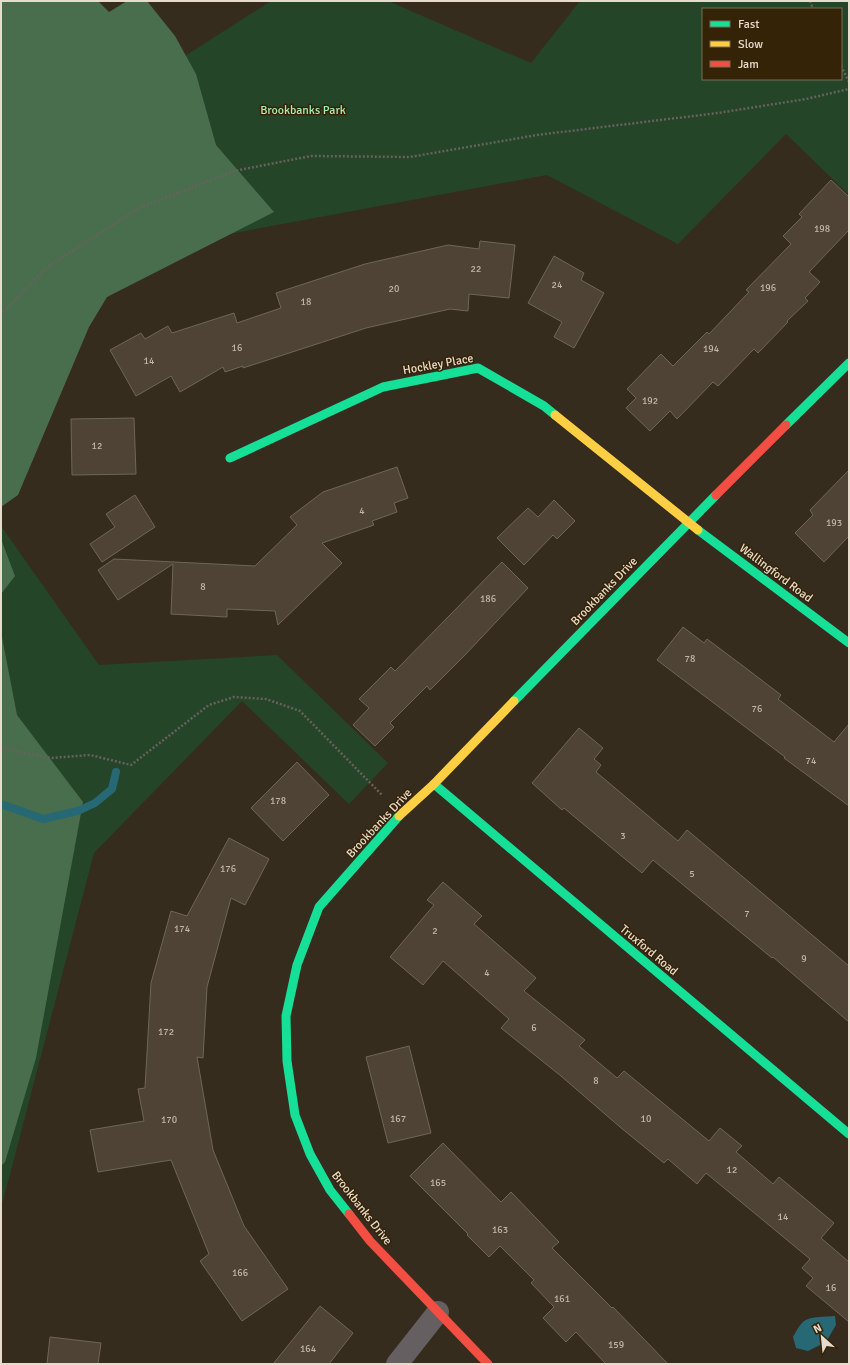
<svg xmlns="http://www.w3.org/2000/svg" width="850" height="1365" font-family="Signika,sans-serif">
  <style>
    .green { fill: #244528; fill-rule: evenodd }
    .forest { fill: #496e4d }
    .water { fill: #266874 }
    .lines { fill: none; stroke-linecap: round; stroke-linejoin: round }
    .stream { stroke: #266874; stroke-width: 8 }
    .building { fill: #4e4334; stroke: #6f665a }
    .path { stroke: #67615f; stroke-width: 2.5; stroke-dasharray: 2 2; stroke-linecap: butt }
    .street { stroke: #665f62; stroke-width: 22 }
    .fast { stroke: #16e098; stroke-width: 9 }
    .slow { stroke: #ffcf43; stroke-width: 9 }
    .jam { stroke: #f24e42; stroke-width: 9 }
    .labels { text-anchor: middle; stroke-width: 3; stroke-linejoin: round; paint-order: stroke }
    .number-label { font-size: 10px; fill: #c1b5a6 }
    .park-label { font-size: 12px; fill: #a7edb4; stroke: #352308 }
    .street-label { font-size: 12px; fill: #e7dbcc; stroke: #352308 }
  </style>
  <rect width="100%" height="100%" fill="#362c1e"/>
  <g class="green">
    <path d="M271,1h117l143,62 49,-62h269v194l-63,-61 -108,110 -131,-69 -378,70 -101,-114zM703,9h138v70h-138z"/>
    <polygon points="1,526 99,665 277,655 388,763 349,804 242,701 94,853 3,1201 1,1202"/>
  </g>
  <g class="forest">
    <polygon points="1,1 98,1 109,12 127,1 147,1 175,36 196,74 216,145 274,212 107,297 89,327 18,495 1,507"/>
    <polygon points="1,539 15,576 1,594"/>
    <polygon points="1,632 17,715 83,802 36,1058 5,1162 1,1166"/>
  </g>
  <path class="water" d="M835,1316l1,9 -10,17 -18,9 -12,-3 -3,-11c3,-5 6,-12 11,-16 7,-5 22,-4 31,-5z"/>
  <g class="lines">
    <polyline class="stream" points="1,805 4,805 43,819 78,811 95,803 112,789 116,772"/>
  </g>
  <g class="building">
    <polygon points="831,180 849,197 849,230 809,272 820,282 805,298 808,301 787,321 788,322 758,353 754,349 718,386 713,382 677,419 670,411 650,431 626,408 636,398 627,389 661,354 673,366 707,332 709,334 749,292 746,290 791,244 783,236 802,217 799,214"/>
    <polygon points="480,241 515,245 509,298 469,294 468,311 450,309 366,328 243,368 243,366 225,372 223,367 180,392 171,376 136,396 110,350 141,333 145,339 168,326 172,333 234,313 237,323 281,308 276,293 365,264 448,245 479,249"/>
    <polygon points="554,256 584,273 581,280 604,293 574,348 554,337 562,322 528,303"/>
    <polygon points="134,418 136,474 72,475 71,419"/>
    <polygon points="397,467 408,498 394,503 397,512 372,521 374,525 322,543 342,563 278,625 275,611 227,609 227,617 171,614 173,564 118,600 98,570 114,559 255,566 297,525 290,517 323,492"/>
    <polygon points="849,470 849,536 824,562 795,533 813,515 810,510"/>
    <polygon points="135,495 155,527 102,562 90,544 115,527 106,514"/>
    <polygon points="554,500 575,521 557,539 553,535 524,565 497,538 528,508 538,517"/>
    <polygon points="502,562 528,588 465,655 430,690 427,686 390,723 394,727 375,746 353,725 369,708 359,699 391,667 395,671"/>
    <polygon points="683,627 704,643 707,639 747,669 781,695 778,699 834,742 849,724 849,806 784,758 785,757 657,660"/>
    <polygon points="579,728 603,748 594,759 601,765 596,772 678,841 687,830 849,966 849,1022 773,957 772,958 653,860 642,873 564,808 562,810 532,783"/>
    <polygon points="297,762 329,795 283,841 251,808"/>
    <polygon points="229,838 269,859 245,905 231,898 207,987 203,1058 197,1057 213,1150 244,1226 288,1289 242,1321 200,1261 209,1254 171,1160 98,1172 90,1130 144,1121 138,1089 145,1088 151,983 171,911 187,916"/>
    <polygon points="443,882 482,916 474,924 536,978 524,991 585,1040 579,1046 617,1078 624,1071 709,1141 720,1128 742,1146 736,1152 773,1184 779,1177 834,1223 821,1238 849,1262 849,1322 806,1286 813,1278 802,1268 810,1259 706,1173 697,1184 668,1159 664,1163 620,1127 561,1076 501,1028 509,1019 443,961 423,985 390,957 434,905 427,900"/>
    <polygon points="409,1046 431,1133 388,1143 366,1057"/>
    <polygon points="443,1143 501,1202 511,1192 559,1242 552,1248 612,1308 613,1307 668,1364 606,1364 576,1332 566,1342 543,1318 554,1307 531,1283 534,1280 500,1246 489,1257 467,1235 468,1234 410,1176"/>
    <polygon points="320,1306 353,1333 329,1364 273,1364"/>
    <polygon points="50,1337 101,1343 98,1364 47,1364"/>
  </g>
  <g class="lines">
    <g class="path">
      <polyline points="810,1 813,9"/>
      <polyline points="841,66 849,82"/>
      <polyline points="1,315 46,268 139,208 234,171 311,156 410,157 537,135 718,113 806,99 849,89"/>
      <polyline points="1,747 9,750 51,758 90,755 131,765 209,705 234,697 266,699 300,711 382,795"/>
    </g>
    <polyline class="street" points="397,1364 438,1312"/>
    <g class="fast">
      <polyline points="786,425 849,363"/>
      <polyline points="230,458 383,387 478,368 544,406 555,415"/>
      <polyline points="698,530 849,643"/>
      <polyline points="514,701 716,495"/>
      <polyline points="434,784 849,1134"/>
      <polyline points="349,1214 330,1190 310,1154 295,1115 287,1061 286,1016 297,965 319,907 399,816"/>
    </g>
    <g class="slow">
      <polyline points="555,415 698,530"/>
      <polyline points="399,816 434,784 514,701"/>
    </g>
    <g class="jam">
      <polyline points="716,495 786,425"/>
      <polyline points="349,1214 370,1241 488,1364"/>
    </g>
  </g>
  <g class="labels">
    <g class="number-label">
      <text x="822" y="232">198</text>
      <text x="476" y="272">22</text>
      <text x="557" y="288">24</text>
      <text x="768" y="291">196</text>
      <text x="394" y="292">20</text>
      <text x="306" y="305">18</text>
      <text x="237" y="351">16</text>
      <text x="711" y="352">194</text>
      <text x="149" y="364">14</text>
      <text x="650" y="404">192</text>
      <text x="97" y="449">12</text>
      <text x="362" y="514">4</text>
      <text x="834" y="526">193</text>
      <text x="203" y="590">8</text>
      <text x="488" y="602">186</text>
      <text x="690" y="662">78</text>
      <text x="757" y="712">76</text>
      <text x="811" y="764">74</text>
      <text x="278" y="804">178</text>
      <text x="623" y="839">3</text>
      <text x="228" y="872">176</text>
      <text x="692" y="877">5</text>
      <text x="747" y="917">7</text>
      <text x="182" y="932">174</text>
      <text x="435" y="934">2</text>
      <text x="804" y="962">9</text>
      <text x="487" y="976">4</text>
      <text x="534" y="1031">6</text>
      <text x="166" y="1035">172</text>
      <text x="596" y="1084">8</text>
      <text x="398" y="1122">167</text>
      <text x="646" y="1122">10</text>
      <text x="169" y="1123">170</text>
      <text x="732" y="1173">12</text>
      <text x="438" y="1186">165</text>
      <text x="783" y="1220">14</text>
      <text x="500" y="1233">163</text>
      <text x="240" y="1276">166</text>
      <text x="831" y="1291">16</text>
      <text x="562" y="1302">161</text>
      <text x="616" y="1348">159</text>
      <text x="308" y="1352">164</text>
    </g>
    <g class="park-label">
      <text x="303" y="114">Brookbanks Park</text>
    </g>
    <g class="street-label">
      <text transform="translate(438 364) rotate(-10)" y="4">Hockley Place</text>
      <text transform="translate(776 573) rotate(37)" y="4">Wallingford Road</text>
      <text transform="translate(604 591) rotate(-46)" y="4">Brookbanks Drive</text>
      <text transform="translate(379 823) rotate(-47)" y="4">Brookbanks Drive</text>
      <text transform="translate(649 950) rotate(40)" y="4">Truxford Road</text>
      <text transform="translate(362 1208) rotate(52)" y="4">Brookbanks Drive</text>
    </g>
  </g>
  <rect width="850" height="1365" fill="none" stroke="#e7dbcc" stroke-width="4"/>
  <rect x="702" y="8" width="140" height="72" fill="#352308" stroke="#7c6d56"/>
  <rect x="710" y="21" width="20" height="6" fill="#16e098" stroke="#7c6d56"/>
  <text x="738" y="28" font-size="12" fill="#e7dbcc">Fast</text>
  <rect x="710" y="41" width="20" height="6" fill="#ffcf43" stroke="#7c6d56"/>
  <text x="738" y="48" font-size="12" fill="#e7dbcc">Slow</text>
  <rect x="710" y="61" width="20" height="6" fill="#f24e42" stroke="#7c6d56"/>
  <text x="738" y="68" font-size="12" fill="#e7dbcc">Jam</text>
  <g transform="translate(822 1337) rotate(333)" stroke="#352308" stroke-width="3" paint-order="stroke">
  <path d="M0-3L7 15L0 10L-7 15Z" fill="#e7dbcc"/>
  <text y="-6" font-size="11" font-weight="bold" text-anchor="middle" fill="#e7dbcc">N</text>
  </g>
</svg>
